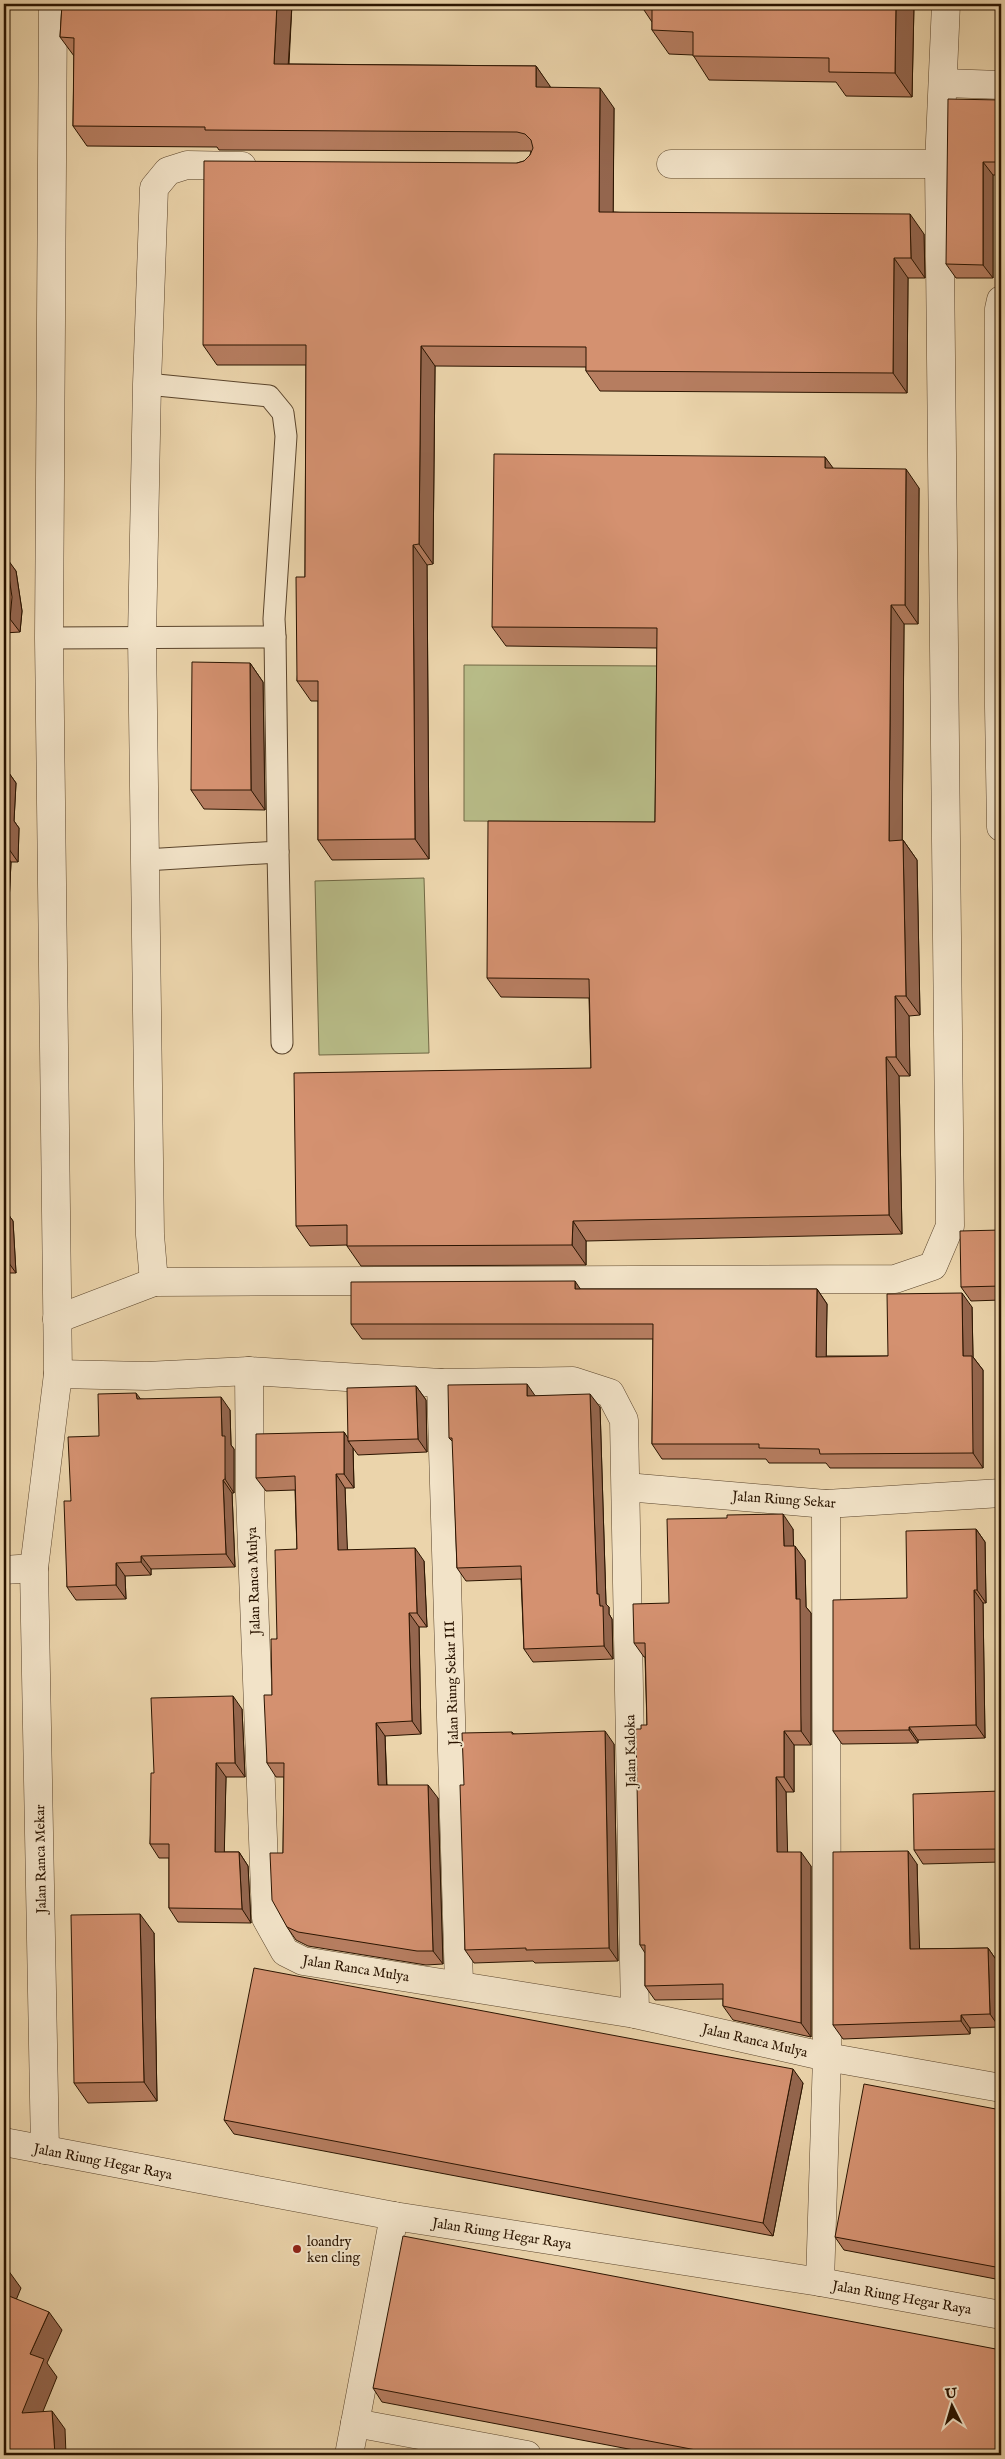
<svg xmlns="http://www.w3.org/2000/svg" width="1005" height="2459" font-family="'IM FELL English',serif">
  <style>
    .green { fill: #b8bc88; stroke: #716844 }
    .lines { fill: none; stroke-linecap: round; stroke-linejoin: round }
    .lane-casing { stroke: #5a442b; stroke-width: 23 }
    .street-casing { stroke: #5a442b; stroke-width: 29 }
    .lane { stroke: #f2e3c8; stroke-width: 21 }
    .street { stroke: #f2e3c8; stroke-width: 28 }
    .wall { fill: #b67d60; stroke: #2a1400 }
    .shaded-wall { fill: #94664e; stroke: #2a1400 }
    .building { fill: #d49170; stroke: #2a1400 }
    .poi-dot { fill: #8f2418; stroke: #f2e3c8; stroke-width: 2 }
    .labels { text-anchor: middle; stroke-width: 4; stroke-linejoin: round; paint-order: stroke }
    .street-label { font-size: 14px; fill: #2a1400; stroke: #f2e3c8 }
    .poi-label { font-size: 14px; fill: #2a1400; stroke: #f2e3c8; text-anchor: start }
  </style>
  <rect width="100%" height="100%" fill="#ebd4ab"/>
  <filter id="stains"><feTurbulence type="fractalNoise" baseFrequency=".004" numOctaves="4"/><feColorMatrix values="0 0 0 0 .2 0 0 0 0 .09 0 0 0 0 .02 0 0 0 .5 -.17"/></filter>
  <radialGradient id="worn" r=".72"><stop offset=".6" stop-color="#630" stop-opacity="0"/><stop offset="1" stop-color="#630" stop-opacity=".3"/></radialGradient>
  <g class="green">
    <polygon points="464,665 663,666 662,822 464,821"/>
    <polygon points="424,878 429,1053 319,1055 315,881"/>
  </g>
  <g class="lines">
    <defs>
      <g id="lane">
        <polyline points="49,638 275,637 274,619 286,436 283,413 269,396 147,384"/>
        <polyline points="278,852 282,1043"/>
        <polyline points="145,860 278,852 275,637"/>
      </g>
      <g id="street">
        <polyline points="943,83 1001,85"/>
        <polyline points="671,164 939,164"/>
        <polyline points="242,166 187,165 168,171 154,188 147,384 142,637 150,1235 154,1282 895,1279 933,1266 950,1226 939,164 946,4"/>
        <polyline points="1001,300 999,309 999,707 1001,827"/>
        <polyline points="57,1319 154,1282"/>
        <polyline points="249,1371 250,1494 266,1918 285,1952 303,1961 635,2014 827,2057 1001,2088"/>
        <polyline points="58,1374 146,1376 249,1371 441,1383 573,1381 610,1393 624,1420 635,2014"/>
        <polyline points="441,1383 459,1984"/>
        <polyline points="626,1487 826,1504 1001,1493"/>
        <polyline points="4,1570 34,1568"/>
        <polyline points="4,2142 394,2216 820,2282 1001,2315"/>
        <polyline points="45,2150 34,1568 58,1374 49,638 53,4"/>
        <polyline points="820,2282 827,2057 826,1504"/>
        <polyline points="355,2423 527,2455"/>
        <polyline points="349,2455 394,2216"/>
      </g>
    </defs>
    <use href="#lane" class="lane-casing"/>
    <use href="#street" class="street-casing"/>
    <use href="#lane" class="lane"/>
    <use href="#street" class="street"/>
  </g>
  <g class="wall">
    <polygon points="62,4 292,4 289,64 536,66 550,87 614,108 613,212 924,234 925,278 908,278 907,393 600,391 586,371 586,367 435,366 433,564 427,565 429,859 332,860 318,840 318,701 311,701 297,681 305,577 306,365 217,365 203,345 517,163 524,161 530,155 531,151 219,150 217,147 87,146 73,126 74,56 60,37"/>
    <polygon points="640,4 914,4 912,97 846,96 836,82 709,80 693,55 669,54 652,30 652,22"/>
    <polygon points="1001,100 1001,175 993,175 993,278 956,278 946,264"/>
    <polygon points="825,457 833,469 919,488 918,624 904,624 902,840 903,840 917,860 920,1015 909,1016 910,1076 899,1076 902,1234 586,1241 586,1265 361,1266 347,1246 347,1245 310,1246 296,1226 591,1068 589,998 501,997 487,978 655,822 657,648 506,646 492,627"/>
    <polygon points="4,557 16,571 22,611 20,632 4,633"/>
    <polygon points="250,663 263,682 265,810 204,809 191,790"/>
    <polygon points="4,766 16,783 14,821 19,828 18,862 11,862 6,964 4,964"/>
    <polygon points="4,1168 6,1171 8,1214 13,1221 16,1273 4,1273"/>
    <polygon points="1001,1230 1001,1300 971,1301 961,1287"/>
    <polygon points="580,1289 817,1289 827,1304 826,1356 888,1356 972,1307 973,1357 983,1370 983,1468 830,1468 826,1463 769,1463 766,1459 662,1459 652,1444 653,1339 362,1339 351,1324"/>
    <polygon points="416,1386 426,1400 427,1452 358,1455 353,1448 354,1488 345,1488 347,1550 424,1561 427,1627 419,1627 421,1734 385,1736 387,1785 438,1798 443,1964 426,1965 308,1946 296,1940 287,1927 283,1853 284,1777 276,1777 267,1763 277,1639 297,1549 295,1490 266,1491 256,1478 344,1432 348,1439"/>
    <polygon points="535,1396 600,1407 606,1604 609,1607 609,1614 612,1619 613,1659 533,1662 524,1649 521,1579 466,1581 457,1568 453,1442 449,1438"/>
    <polygon points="141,1399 230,1410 231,1445 234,1449 234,1493 232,1493 235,1567 151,1569 151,1575 125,1576 126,1599 76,1600 67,1587 71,1501 99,1436"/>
    <polygon points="793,1529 793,1546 805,1560 806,1607 811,1613 811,1745 794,1745 794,1792 786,1792 787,1852 811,1866 811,2037 733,2020 723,2006 723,1999 655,2000 645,1986 645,1953 640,1945 641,1729 647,1725 645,1657 644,1657 634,1643"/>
    <polygon points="976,1529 985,1542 986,1603 983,1603 985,1738 918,1740 918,1743 842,1744 833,1731 907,1598"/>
    <polygon points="242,1709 245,1777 226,1777 224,1852 239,1852 248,1866 251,1923 178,1922 169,1908 169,1858 159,1858 150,1844 154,1773"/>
    <polygon points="512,1732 514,1734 614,1744 618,1961 535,1963 533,1961 474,1963 465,1950 464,1785"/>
    <polygon points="1001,1791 1001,1862 923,1864 914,1850"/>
    <polygon points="917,1864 919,1949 988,1948 997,1961 999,2027 970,2028 970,2034 843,2039 833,2025"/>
    <polygon points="154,1933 157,2101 88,2103 74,2083"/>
    <polygon points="803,2083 773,2236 234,2134 224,2120"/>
    <polygon points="1001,2110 1001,2280 844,2250 835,2237"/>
    <polygon points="373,2388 1001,2455 660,2455 382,2402"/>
  </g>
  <g class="shaded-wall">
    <polygon points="277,4 292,4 287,84 274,64"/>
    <polygon points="896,4 914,4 912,97 895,73"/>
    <polygon points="536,66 550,86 550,107 536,87"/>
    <polygon points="600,88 614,108 613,232 599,212"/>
    <polygon points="983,162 993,175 993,278 983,265"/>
    <polygon points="910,214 924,234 925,278 911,258"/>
    <polygon points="894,258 908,278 907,393 893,373"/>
    <polygon points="421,346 435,366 433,564 419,544"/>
    <polygon points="825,457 839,476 825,468"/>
    <polygon points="906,469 919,488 918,624 905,605"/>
    <polygon points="413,545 427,565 429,859 415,839"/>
    <polygon points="6,557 16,571 22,611 20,632 10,619"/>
    <polygon points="891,605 904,624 902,860 889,841"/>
    <polygon points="250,663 263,682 265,810 251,790"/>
    <polygon points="4,766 16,783 14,821 19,828 18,862 4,842"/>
    <polygon points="903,840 917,860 920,1015 906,996"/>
    <polygon points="4,852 11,862 6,964 4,961"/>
    <polygon points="895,996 909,1016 910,1076 896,1057"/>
    <polygon points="886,1057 899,1076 902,1234 889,1215"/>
    <polygon points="4,1168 6,1171 8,1214 13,1221 16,1273 6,1259 4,1219"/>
    <polygon points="573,1221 586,1241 586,1265 572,1245"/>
    <polygon points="575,1281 585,1296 575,1289"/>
    <polygon points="817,1289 827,1304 826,1371 816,1357"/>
    <polygon points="962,1293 972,1307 973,1357 983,1370 983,1468 973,1453 963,1356"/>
    <polygon points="527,1384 536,1397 527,1396"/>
    <polygon points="416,1386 426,1400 427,1452 418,1439"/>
    <polygon points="136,1393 146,1406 137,1399"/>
    <polygon points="590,1394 600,1407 606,1604 609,1607 609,1614 612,1619 613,1659 604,1646 600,1606 597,1594"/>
    <polygon points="221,1397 230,1410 231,1445 234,1449 234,1493 225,1479 222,1436"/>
    <polygon points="344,1432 350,1441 348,1441 353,1448 354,1488 344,1474"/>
    <polygon points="336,1474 345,1488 348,1564 338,1550"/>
    <polygon points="223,1480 232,1493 235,1567 226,1554"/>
    <polygon points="783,1514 793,1529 794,1560 784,1546"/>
    <polygon points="976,1529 985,1542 986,1603 977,1590"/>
    <polygon points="795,1546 805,1560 806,1607 811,1613 811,1745 801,1731"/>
    <polygon points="415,1548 424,1561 427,1627 417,1613"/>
    <polygon points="141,1556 151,1569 151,1575 141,1562"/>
    <polygon points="116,1563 125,1576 126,1599 116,1585"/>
    <polygon points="974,1590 983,1603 985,1738 976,1725"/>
    <polygon points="409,1613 419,1627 421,1734 412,1721"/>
    <polygon points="233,1696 242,1709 245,1777 235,1763"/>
    <polygon points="376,1723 385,1736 387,1798 378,1785"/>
    <polygon points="909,1727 918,1740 918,1743 909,1730"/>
    <polygon points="605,1731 614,1744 618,1961 609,1948"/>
    <polygon points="784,1731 794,1745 794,1792 784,1777"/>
    <polygon points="216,1763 226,1777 224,1866 215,1852"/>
    <polygon points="776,1777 786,1792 788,1867 777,1852"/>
    <polygon points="428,1785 438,1798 443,1964 433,1951"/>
    <polygon points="908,1851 917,1864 920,1963 910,1949"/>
    <polygon points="239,1852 248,1866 251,1923 242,1909"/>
    <polygon points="801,1852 811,1866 811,2037 801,2023"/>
    <polygon points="140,1914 154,1933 157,2101 144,2082"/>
    <polygon points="988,1948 997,1961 999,2027 990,2014"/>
    <polygon points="961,2015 970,2028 970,2034 961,2021"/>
    <polygon points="793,2069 803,2083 773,2236 763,2223"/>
    <polygon points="8,2270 21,2288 12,2310 4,2298 4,2281"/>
    <polygon points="49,2312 62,2330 47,2363 57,2377 35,2431 22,2413 30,2354"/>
    <polygon points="52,2411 65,2429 66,2455 55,2455"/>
  </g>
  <g class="building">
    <polygon points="62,4 277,4 274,64 536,66 536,87 600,88 599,212 910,214 911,258 894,258 893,373 586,371 586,347 421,346 419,544 413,545 415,839 318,840 318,681 297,681 296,577 305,577 306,345 203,345 204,161 517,163 524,161 530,155 533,148 531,140 525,134 517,132 205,130 205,127 73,126 74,38 60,37"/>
    <polygon points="652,4 896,4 895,73 829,72 829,58 693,56 693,32 652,30"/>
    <polygon points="948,99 1001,100 1001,162 983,162 983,265 946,264"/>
    <polygon points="494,454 825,457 825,468 906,469 905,605 891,605 889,841 903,840 906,996 895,996 896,1057 886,1057 889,1215 573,1221 572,1245 347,1246 347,1225 296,1226 294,1073 591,1068 589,979 487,978 488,821 655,822 657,628 492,627"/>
    <polygon points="4,557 6,557 12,597 10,619 4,619"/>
    <polygon points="192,662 250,663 251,790 191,790"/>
    <polygon points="4,807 5,807 4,834"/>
    <polygon points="4,1219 6,1259 4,1259"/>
    <polygon points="1001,1230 1001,1286 961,1287 960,1231"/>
    <polygon points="575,1281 575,1289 817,1289 816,1357 888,1356 887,1294 962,1293 963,1356 972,1356 973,1453 820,1454 819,1449 759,1448 759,1444 652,1444 653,1324 351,1324 351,1282"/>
    <polygon points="527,1384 527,1396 590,1394 597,1594 599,1594 600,1606 603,1606 604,1646 524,1649 521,1566 457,1568 452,1438 449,1438 448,1385"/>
    <polygon points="416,1386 418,1439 348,1441 347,1388"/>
    <polygon points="136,1393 137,1399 221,1397 222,1436 225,1436 225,1479 223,1480 226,1554 141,1556 141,1562 116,1563 116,1585 67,1587 64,1501 71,1501 68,1437 99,1436 98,1394"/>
    <polygon points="344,1432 344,1474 336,1474 338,1550 415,1548 417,1613 409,1613 412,1721 376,1723 378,1785 428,1785 433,1951 417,1951 298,1932 287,1927 272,1900 270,1853 283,1853 284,1763 267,1763 264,1695 272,1695 271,1639 277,1639 275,1550 297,1549 295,1476 256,1478 256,1434"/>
    <polygon points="783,1514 784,1546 795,1546 796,1599 800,1599 801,1731 784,1731 784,1777 776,1777 777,1852 801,1852 801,2023 723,2006 723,1984 645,1986 645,1945 640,1945 636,1729 641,1729 641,1725 647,1725 645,1643 634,1643 633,1604 669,1603 667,1519 727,1518 727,1515"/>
    <polygon points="976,1529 977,1590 974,1590 976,1725 909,1727 909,1730 833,1731 833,1600 907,1598 906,1531"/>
    <polygon points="233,1696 235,1763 216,1763 215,1852 239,1852 242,1909 169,1908 169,1844 150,1844 151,1773 154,1773 151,1698"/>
    <polygon points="605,1731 609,1948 526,1950 526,1948 465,1950 460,1785 464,1785 462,1733 512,1732 512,1734"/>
    <polygon points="1001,1791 1001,1849 914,1850 913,1794"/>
    <polygon points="908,1851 910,1949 988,1948 990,2014 961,2015 961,2021 833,2025 833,1852"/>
    <polygon points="140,1914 144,2082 74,2083 71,1915"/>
    <polygon points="254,1968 793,2069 763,2223 224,2120"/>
    <polygon points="864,2084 1001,2110 1001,2268 835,2237"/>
    <polygon points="403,2236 1001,2350 1001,2455 722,2455 373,2388"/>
    <polygon points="4,2268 8,2270 4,2281"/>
    <polygon points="4,2294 49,2312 30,2354 44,2359 22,2413 52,2411 55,2455 4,2455"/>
  </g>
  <circle class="poi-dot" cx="297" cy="2249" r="5"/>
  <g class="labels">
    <g class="street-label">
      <text transform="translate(784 1499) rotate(4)" y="5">Jalan Riung Sekar</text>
      <text transform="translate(253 1581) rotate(-92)" y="5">Jalan Ranca Mulya</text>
      <text transform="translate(451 1683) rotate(-92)" y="5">Jalan Riung Sekar III</text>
      <text transform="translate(630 1751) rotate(-91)" y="5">Jalan Kaloka</text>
      <text transform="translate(40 1859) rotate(-91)" y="5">Jalan Ranca Mekar</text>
      <text transform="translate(356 1968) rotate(9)" y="5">Jalan Ranca Mulya</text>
      <text transform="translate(755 2040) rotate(13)" y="5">Jalan Ranca Mulya</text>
      <text transform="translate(103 2161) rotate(11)" y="5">Jalan Riung Hegar Raya</text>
      <text transform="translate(502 2233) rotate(9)" y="5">Jalan Riung Hegar Raya</text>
      <text transform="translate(902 2297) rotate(10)" y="5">Jalan Riung Hegar Raya</text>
    </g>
    <g class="poi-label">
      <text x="307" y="2246">loandry<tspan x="307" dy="16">ken cling</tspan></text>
    </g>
  </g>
  <rect width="1005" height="2459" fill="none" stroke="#ebd4ab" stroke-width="20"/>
  <rect x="5" y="5" width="995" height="2449" fill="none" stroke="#2a1400" stroke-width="2.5"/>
  <rect x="10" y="10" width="985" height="2439" fill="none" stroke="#2a1400"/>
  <g transform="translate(952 2406) rotate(355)" stroke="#f2e3c8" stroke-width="4" paint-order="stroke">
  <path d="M0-4L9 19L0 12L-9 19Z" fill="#2a1400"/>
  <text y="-8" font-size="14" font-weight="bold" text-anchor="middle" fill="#2a1400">U</text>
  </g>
  <rect width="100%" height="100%" filter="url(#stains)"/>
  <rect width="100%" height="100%" fill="url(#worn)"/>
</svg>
